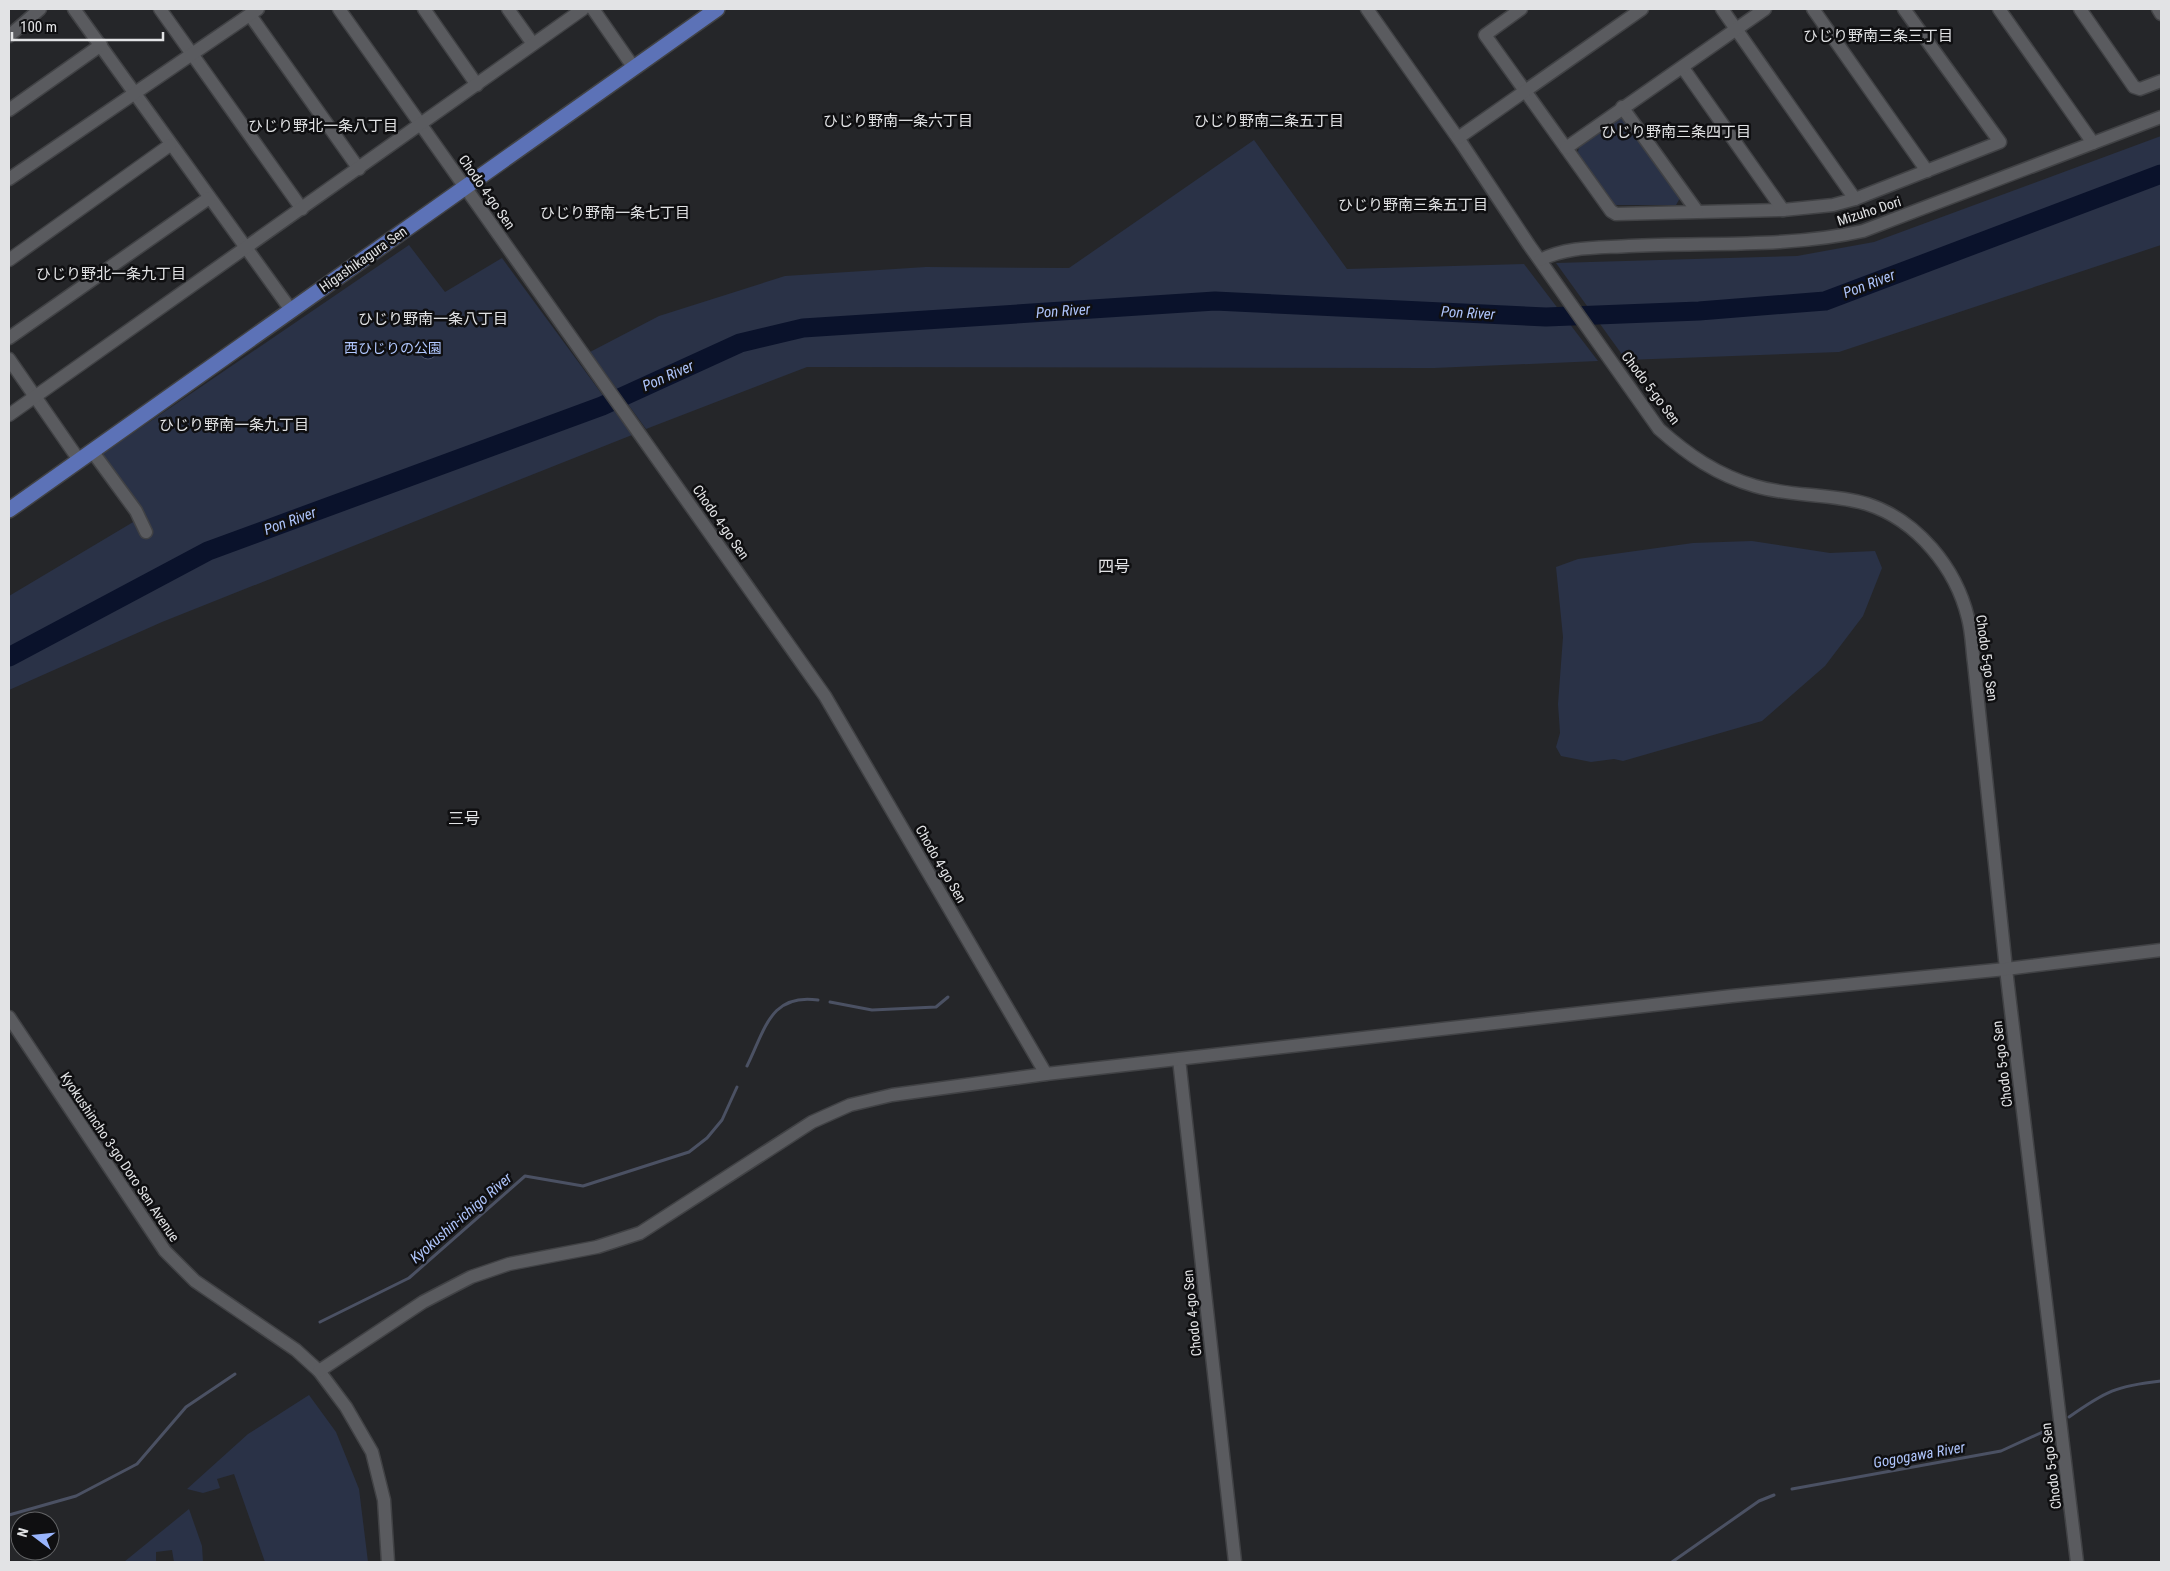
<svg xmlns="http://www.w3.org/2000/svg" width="2170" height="1571" font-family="'Roboto Condensed','Noto Sans JP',sans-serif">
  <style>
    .green { fill: #2a3247 }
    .water { fill: #0a122b; stroke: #4b5163 }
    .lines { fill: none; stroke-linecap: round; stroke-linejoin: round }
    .stream { stroke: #4b5163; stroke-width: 3 }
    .river { stroke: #0a122b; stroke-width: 19 }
    .minor-casing { stroke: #414245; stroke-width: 15 }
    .major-casing { stroke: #414245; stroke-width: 18 }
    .minor { stroke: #5a5b5f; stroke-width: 12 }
    .major { stroke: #5c72b7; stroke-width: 15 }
    .labels { text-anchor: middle; stroke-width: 5; stroke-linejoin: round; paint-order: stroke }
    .street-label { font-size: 14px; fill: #e2e3e5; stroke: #0f0f11 }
    .park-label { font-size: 14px; fill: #b1c8ff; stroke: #0f0f11 }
    .neighbourhood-label { font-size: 15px; fill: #e2e3e5; stroke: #0f0f11 }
    .water-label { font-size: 15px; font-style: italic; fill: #aec4fb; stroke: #0f0f11 }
    .quarter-label { font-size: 16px; fill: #e2e3e5; stroke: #0f0f11 }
  </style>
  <rect width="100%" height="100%" fill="#252629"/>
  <g class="green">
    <polygon points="1623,117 1680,198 1676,205 1613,205 1577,157 1579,147"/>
    <polygon points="2161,136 2161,245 1839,352 1626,360 1556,263 1797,256 1874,242"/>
    <polygon points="1254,140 1347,269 1524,264 1598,361 1434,368 807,367 646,429 590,352 659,316 785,276 926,267 1069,268"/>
    <polygon points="409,245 445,292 502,258 632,435 162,622 9,690 9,596 145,515 101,455"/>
    <polygon points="1752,541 1830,553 1875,551 1882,568 1863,616 1825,666 1762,721 1623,761 1614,759 1591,762 1561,756 1556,747 1560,733 1558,704 1563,637 1556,567 1578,559 1693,543"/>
    <polygon points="309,1395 336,1432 359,1489 368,1562 265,1562 234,1474 217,1479 220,1488 203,1493 187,1489 248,1434"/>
    <polygon points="189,1509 202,1546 203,1562 174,1562 172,1550 156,1552 156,1562 124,1562"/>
  </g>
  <circle class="water" cx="428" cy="350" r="9"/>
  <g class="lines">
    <g class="stream">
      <polyline points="830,1002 872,1010 936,1007 948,997"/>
      <path d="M747,1066c18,-36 23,-73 71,-66"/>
      <polyline points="320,1322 409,1278 525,1176 583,1186 689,1152 707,1138 722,1120 737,1087"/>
      <path d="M2069,1417c37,-26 47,-31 92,-36"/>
      <polyline points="1792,1489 2001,1451 2047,1430"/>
      <polyline points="9,1515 76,1496 137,1464 186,1407 235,1374"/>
      <polyline points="1672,1562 1759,1501 1774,1495"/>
    </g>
    <polyline class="river" points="9,657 208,551 602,406 740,343 803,328 1215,301 1546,317 1699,311 1825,301 2161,174"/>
    <defs>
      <g id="minor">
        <polyline points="74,9 291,310"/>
        <polyline points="160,9 302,209"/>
        <polyline points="339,9 825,696 1046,1074"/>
        <polyline points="424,9 477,85"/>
        <polyline points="508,9 533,44"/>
        <polyline points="593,9 634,68"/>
        <path d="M1367,9l95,135 67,101 130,184c29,26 58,46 96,57 36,11 76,7 112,18 50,16 89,64 101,114 4,15 4,31 6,45l32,306 71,593"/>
        <polyline points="1521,9 1485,35 1611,211 1616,214 1783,210 1833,205 1855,199 2000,142 1904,9"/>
        <polyline points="1722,9 1855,199"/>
        <polyline points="1813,9 1927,171"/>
        <polyline points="1999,9 2093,143"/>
        <polyline points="2080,9 2134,87 2140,89 2161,81"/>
        <polyline points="2158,9 2161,14"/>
        <polyline points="250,15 359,169"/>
        <polyline points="9,36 40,9"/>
        <polyline points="1683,68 1783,210"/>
        <polyline points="1622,107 1697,211"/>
        <polyline points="9,110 101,45"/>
        <polyline points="1458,138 1642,9"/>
        <polyline points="1566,148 1765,9"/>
        <polyline points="9,179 258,9"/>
        <polyline points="9,260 170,145"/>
        <path d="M1540,260c28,-14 58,-12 89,-14 78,-4 158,2 234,-15l298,-114"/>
        <polyline points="9,338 209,198"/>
        <polyline points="9,359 79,460"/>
        <polyline points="9,415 583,9"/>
        <polyline points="92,451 136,511 146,532"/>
        <polyline points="9,1017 165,1251 195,1281 296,1350 319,1371 346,1407 372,1452 384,1500 388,1562"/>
        <polyline points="1179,1059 1235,1562"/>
        <polyline points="319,1371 423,1302 471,1277 509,1264 597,1247 640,1233 812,1122 850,1105 892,1095 1046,1074 1732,996 2006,969 2161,950"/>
      </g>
      <polyline id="major" points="9,510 717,9"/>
    </defs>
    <use href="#minor" class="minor-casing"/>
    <use href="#major" class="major-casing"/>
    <use href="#minor" class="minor"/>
    <use href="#major" class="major"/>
  </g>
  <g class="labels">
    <g class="street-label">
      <text transform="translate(487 192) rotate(55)" y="5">Chodo 4-go Sen</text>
      <text transform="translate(1869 211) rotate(-18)" y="5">Mizuho Dori</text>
      <text transform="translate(363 259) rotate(-35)" y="5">Higashikagura Sen</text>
      <text transform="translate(1651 388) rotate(53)" y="5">Chodo 5-go Sen</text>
      <text transform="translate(721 522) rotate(55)" y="5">Chodo 4-go Sen</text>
      <text transform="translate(1987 658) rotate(82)" y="5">Chodo 5-go Sen</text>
      <text transform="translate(941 864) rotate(60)" y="5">Chodo 4-go Sen</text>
      <text transform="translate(2002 1064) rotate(-97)" y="5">Chodo 5-go Sen</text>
      <text transform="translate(120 1157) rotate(56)" y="5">Kyokushincho 3-go Doro Sen Avenue</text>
      <text transform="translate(1192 1313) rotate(-96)" y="5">Chodo 4-go Sen</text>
      <text transform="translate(2051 1466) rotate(-97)" y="5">Chodo 5-go Sen</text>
    </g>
    <g class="park-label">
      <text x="393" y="353">西ひじりの公園</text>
    </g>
    <g class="neighbourhood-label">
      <text x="1878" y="41">ひじり野南三条三丁目</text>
      <text x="898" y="126">ひじり野南一条六丁目</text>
      <text x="1269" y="126">ひじり野南二条五丁目</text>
      <text x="323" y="131">ひじり野北一条八丁目</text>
      <text x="1676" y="137">ひじり野南三条四丁目</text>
      <text x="1413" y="210">ひじり野南三条五丁目</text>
      <text x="615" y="218">ひじり野南一条七丁目</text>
      <text x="111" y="279">ひじり野北一条九丁目</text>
      <text x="433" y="324">ひじり野南一条八丁目</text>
      <text x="234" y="430">ひじり野南一条九丁目</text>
    </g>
    <g class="water-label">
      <text transform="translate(1869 284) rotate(-21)" y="5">Pon River</text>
      <text transform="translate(1063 311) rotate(-4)" y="5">Pon River</text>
      <text transform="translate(1468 313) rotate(3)" y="5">Pon River</text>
      <text transform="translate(668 376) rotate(-24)" y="5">Pon River</text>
      <text transform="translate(290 521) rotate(-20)" y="5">Pon River</text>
      <text transform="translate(461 1218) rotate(-41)" y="5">Kyokushin-ichigo River</text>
      <text transform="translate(1919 1455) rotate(-10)" y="5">Gogogawa River</text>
    </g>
    <g class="quarter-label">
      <text x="1114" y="572">四号</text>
      <text x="464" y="824">三号</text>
    </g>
  </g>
  <rect width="2170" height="1571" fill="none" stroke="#e2e3e5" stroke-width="20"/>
  <g transform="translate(35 1536) rotate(286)"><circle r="24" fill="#0f0f11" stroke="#636466"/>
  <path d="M0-4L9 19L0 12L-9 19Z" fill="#99b5fd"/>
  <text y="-8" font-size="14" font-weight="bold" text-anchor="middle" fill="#e2e3e5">N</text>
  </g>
  <path d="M12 32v8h151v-8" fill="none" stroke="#e2e3e5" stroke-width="2.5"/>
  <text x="20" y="32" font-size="15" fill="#e2e3e5" stroke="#0f0f11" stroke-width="4" paint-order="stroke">100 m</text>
</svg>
